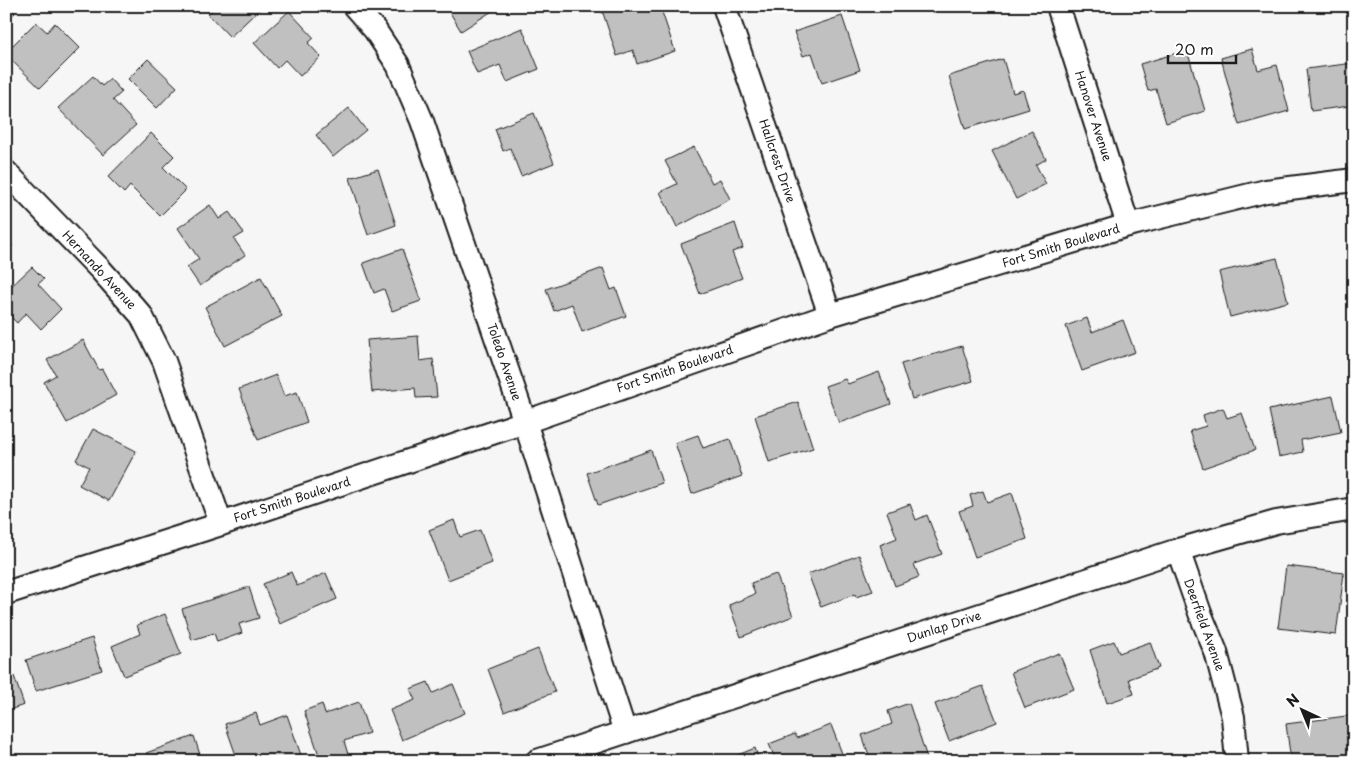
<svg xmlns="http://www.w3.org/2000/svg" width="1360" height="767" font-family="'Playpen Sans',sans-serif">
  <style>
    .building { fill: #c0c0c0; stroke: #1c1c1c }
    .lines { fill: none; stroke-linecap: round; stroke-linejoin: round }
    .minor-casing { stroke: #1c1c1c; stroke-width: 26 }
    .minor { stroke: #fff; stroke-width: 22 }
    .labels { text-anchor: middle; stroke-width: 4; stroke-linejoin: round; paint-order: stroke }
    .street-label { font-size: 12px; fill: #1c1c1c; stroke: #fff }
  </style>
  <rect width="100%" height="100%" fill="#f6f6f6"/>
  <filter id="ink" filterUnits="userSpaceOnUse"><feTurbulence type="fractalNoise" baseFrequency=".02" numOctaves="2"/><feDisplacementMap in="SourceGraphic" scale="10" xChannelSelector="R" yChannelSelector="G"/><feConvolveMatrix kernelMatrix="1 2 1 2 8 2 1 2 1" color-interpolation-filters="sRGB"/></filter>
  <g filter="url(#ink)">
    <g class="building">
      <polygon points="6,6 8,6 15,13 6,21"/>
      <polygon points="216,6 263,6 230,37 208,14"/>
      <polygon points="446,6 500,6 461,31"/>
      <polygon points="613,6 660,6 675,51 637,64 633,50 617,56 602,10"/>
      <polygon points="788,6 804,6 790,12"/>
      <polygon points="289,11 314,38 308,43 321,57 300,76 285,60 277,68 254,43"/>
      <polygon points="842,16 860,70 822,83 812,53 803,56 794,32"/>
      <polygon points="36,22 47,32 55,23 80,48 40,88 6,55 6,52"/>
      <polygon points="522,28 539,69 507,82 500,65 477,74 467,51"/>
      <polygon points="1252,49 1258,70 1277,65 1289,111 1239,125 1221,58"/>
      <polygon points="1187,50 1205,111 1166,123 1156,89 1148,91 1140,64"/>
      <polygon points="148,59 177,87 157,108 128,79"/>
      <polygon points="1003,59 1013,93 1023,90 1029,109 965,129 949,76"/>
      <polygon points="1354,63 1354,91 1348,92 1350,106 1311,111 1306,69"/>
      <polygon points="93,76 102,86 110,79 122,92 113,100 136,125 103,155 58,108"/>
      <polygon points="349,108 366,130 333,157 316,135"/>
      <polygon points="534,113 554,163 521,176 510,148 503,151 495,129"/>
      <polygon points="1032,131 1046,159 1036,165 1046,184 1016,199 992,151"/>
      <polygon points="151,133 174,156 163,167 186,190 160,216 130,186 124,193 108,177"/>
      <polygon points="694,147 712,183 720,179 730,199 677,227 660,192 677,184 665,161"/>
      <polygon points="378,169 396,225 368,235 350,178"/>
      <polygon points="210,205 219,219 229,212 244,233 234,239 245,255 200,286 187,267 199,259 178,228"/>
      <polygon points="735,223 743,248 732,252 742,278 700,294 681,244"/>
      <polygon points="6,240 13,246 6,252"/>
      <polygon points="402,249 421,301 392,311 384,289 374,293 363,263"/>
      <polygon points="1277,258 1288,302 1230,317 1219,272"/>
      <polygon points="32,267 44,279 38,284 61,309 41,329 26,313 17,323 6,312 6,291"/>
      <polygon points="603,268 611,290 616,288 626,316 582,332 572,304 554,311 546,289"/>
      <polygon points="261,277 282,316 225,346 205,307"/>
      <polygon points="1087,318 1092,332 1123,320 1135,352 1082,371 1066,326"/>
      <polygon points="418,336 420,361 433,359 437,397 416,398 415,388 372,392 367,340"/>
      <polygon points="83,340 99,370 102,369 116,395 67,423 44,382 56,375 47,360"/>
      <polygon points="962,346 973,381 912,399 901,364"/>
      <polygon points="879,372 891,404 839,423 825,386 845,379 848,384"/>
      <polygon points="276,375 284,396 297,392 307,422 258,440 239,389"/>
      <polygon points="1333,396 1341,432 1301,440 1303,452 1279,457 1269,410"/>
      <polygon points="798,402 813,448 769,462 755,416"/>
      <polygon points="1223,408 1227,418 1242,413 1255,450 1203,468 1190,431 1206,426 1203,415"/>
      <polygon points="93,429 136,451 109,501 79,485 89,467 76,460"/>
      <polygon points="698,435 703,448 730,439 742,476 692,494 675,443"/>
      <polygon points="651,450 662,483 598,505 587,473"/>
      <polygon points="983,491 987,502 1012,493 1027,539 975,557 959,511 973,506 970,495"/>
      <polygon points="910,504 916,520 927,515 942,554 914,564 919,577 895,586 880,545 897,538 887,512"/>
      <polygon points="454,520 460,537 480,530 492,563 448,580 429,530"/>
      <polygon points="859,555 873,591 856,597 855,594 821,607 808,574"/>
      <polygon points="1286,566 1344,573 1336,635 1278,628"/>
      <polygon points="291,572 297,586 326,573 337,599 280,624 263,584"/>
      <polygon points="776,574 793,616 741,637 729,605 755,594 751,583"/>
      <polygon points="249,587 259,618 239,624 242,633 217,642 214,633 192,640 182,609"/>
      <polygon points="165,614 181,654 124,676 112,646 140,634 137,625"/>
      <polygon points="92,638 102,670 36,691 26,660"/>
      <polygon points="1114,641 1119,653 1150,642 1159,668 1129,679 1134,694 1107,703 1090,650"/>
      <polygon points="538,649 555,692 504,712 488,669"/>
      <polygon points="1059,653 1074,689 1025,708 1011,672"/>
      <polygon points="14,676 24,705 6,711 6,678"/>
      <polygon points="428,682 433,693 453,684 465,713 402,740 390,710 415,700 410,689"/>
      <polygon points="983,686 997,722 949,741 935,704"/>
      <polygon points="359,702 369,733 344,741 350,761 321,761 304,711 322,704 325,714"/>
      <polygon points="909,703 928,761 871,761 862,735 892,724 888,711"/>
      <polygon points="256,713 260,725 287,715 302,758 294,761 238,761 225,724"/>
      <polygon points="1354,715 1354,761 1291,761 1286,724"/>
      <polygon points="831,725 845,761 776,761 769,744 795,734 797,738"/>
      <polygon points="194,736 202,761 149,761 146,753"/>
      <polygon points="755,748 759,761 723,761"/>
    </g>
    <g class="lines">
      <defs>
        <g id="minor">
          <polyline points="354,6 375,30 398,65 422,121 525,422 625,732"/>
          <polyline points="724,6 830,315"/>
          <polyline points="1058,6 1128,225"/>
          <polyline points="6,172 100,269 141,315 164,361 221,524"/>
          <polyline points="1178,550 1200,613 1216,652 1233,717 1237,761"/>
          <polyline points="6,593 221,524 525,422 830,315 1128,225 1266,191 1354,180"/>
          <polyline points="537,761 1178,550 1276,522 1354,509"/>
        </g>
      </defs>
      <use href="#minor" class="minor-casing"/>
      <use href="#minor" class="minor"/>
    </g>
  </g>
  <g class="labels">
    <g class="street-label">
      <text transform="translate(1093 116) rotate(72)" y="4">Hanover Avenue</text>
      <text transform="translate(777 161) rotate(71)" y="4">Hallcrest Drive</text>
      <text transform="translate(1061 246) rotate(-17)" y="4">Fort Smith Boulevard</text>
      <text transform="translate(99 270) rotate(47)" y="4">Hernando Avenue</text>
      <text transform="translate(504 362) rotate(71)" y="4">Toledo Avenue</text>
      <text transform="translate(675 369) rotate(-19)" y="4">Fort Smith Boulevard</text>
      <text transform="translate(292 500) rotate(-18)" y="4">Fort Smith Boulevard</text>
      <text transform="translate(1204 625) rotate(70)" y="4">Deerfield Avenue</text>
      <text transform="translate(944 627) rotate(-18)" y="4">Dunlap Drive</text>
    </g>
  </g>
  <rect width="1360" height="767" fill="none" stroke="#fff" stroke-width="25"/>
  <rect x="12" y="12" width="1335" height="742" fill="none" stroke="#1c1c1c" stroke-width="2" filter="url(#ink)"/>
  <g transform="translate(1302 710) rotate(316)" stroke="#ffffff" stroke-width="4" paint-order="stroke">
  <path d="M0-4L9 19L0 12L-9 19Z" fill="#1c1c1c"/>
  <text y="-8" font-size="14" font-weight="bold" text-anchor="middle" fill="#1c1c1c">N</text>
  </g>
  <path d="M1168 55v8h68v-8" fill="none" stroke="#1c1c1c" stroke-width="2.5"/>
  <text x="1175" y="55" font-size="15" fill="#1c1c1c" stroke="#ffffff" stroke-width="4" paint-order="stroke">20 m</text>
</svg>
